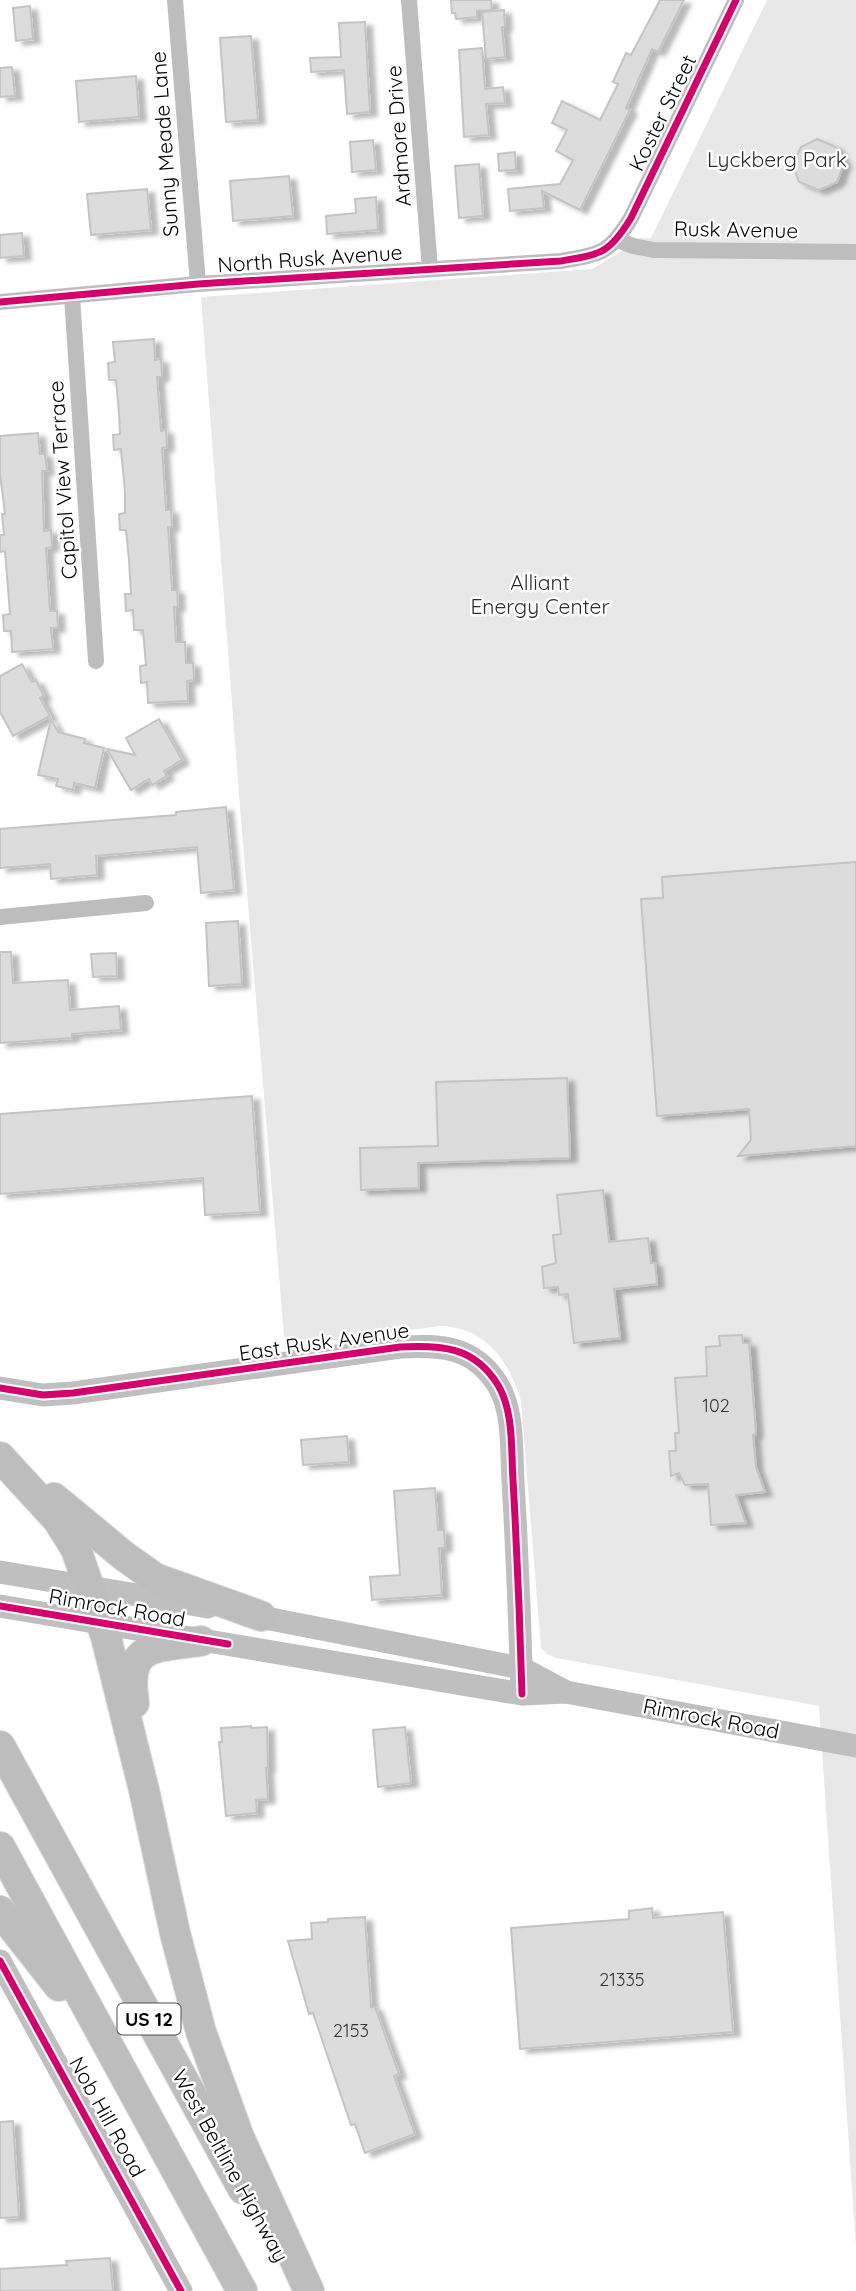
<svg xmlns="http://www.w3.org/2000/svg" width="856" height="2291" font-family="Quicksand,sans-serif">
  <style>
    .green { fill: #e8e8e8 }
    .building { fill: #dcdcdc; stroke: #c4c4c4; stroke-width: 2; filter: url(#shadow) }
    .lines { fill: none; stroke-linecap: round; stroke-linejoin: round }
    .highway-casing { stroke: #dbdbdb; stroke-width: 32 }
    .street { stroke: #bdbdbd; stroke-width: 16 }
    .secondary { stroke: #bfbfbf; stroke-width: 23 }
    .highway { stroke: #bdbdbd; stroke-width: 30 }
    .cycleway-casing { stroke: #fff; stroke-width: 11 }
    .cycleway { stroke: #d6006c; stroke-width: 7 }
    .labels { text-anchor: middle; stroke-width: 5; stroke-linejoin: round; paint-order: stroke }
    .number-label { font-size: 18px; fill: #373737 }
    .shield { fill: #fff; stroke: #4c4c4c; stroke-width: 2 }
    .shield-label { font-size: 19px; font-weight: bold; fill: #000 }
    .street-label { font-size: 21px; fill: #000; stroke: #fff }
    .park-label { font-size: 21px; fill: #2d2d2d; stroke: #fff }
  </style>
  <defs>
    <filter id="shadow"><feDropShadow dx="7" dy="4" stdDeviation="2" flood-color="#0004"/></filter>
  </defs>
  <rect width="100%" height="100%" fill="#fff"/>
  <path class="green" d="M767,0h89v2248l-37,-542 -263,-48 -9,-4 -6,-6 -20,-247c-12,-41 -36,-74 -82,-75l-154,22 -46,-553 -38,-498 391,-28 30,-18 11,-13h18z"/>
  <g class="building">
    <polygon points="451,0 491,0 492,10 477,11 477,17 456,19 455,13 452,13"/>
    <polygon points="660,0 684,0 658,52 652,49 626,108 630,110 580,210 542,191 544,208 510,211 508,189 560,184 573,160 556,151 567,130 552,123 562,101 600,120 618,84 613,82 626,53 631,55"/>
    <polygon points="30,6 33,39 16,41 13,8"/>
    <polygon points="504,10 505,27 502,27 505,57 486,59 482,12"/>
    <polygon points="365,22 370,112 347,114 344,70 311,72 310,58 341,57 339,23"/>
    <polygon points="251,36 258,120 226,122 220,38"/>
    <polygon points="482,48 485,89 503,87 505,103 486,104 489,135 464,137 459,50"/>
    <polygon points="12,67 15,96 0,97 0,68"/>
    <polygon points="136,76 139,117 79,122 76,81"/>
    <polygon points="817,139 836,147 844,163 837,182 819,190 799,182 793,165 801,147"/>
    <polygon points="373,140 376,170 352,172 350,142"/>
    <polygon points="515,152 516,170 499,171 498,154"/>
    <polygon points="479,164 483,216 459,218 455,166"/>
    <polygon points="289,176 293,216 233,221 230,181"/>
    <polygon points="147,189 151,230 91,235 87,194"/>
    <polygon points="376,197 378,230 327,234 326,216 356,213 355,199"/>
    <polygon points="22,233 24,256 0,258 0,235"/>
    <polygon points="154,339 155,360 161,359 162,377 157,377 161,431 166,430 167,447 162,448 166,510 171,510 172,527 168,527 172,590 177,590 178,607 174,607 176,642 185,642 186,663 193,663 194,680 187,681 188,701 148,703 147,682 141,683 140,666 146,665 143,630 134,630 133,610 126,611 125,594 131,594 129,560 126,530 120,530 119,514 125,513 125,492 121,449 114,450 113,435 120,434 119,413 116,380 109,380 108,363 115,362 113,342"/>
    <polygon points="38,433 40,454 45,454 47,471 42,471 44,531 51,530 52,547 46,548 50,611 57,611 58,628 51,628 53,649 12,652 11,631 4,631 3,615 10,614 5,551 0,552 0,535 4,535 2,514 5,514 0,474 0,436"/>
    <polygon points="22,664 32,682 36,680 44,696 40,698 50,716 13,736 0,712 0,676"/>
    <polygon points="51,719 58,732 85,739 84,743 104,748 95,788 74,783 73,790 56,786 58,779 38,775"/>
    <polygon points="159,719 182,760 164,771 167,776 152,785 149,779 131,790 107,749 135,755 126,738"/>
    <polygon points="226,807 234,890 201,893 197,847 96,856 97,875 51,879 50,864 0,868 0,829 176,815 176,812"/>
    <polygon points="856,862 856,1146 738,1156 751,1140 749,1109 657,1116 641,899 663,898 662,877"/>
    <polygon points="238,921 242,984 209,986 206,923"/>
    <polygon points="0,952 11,952 13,983 68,980 70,1010 119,1006 121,1030 72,1034 72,1038 0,1043"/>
    <polygon points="116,953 117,976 93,977 91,954"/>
    <polygon points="567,1078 570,1158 418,1163 419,1188 361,1190 360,1148 438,1146 436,1082"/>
    <polygon points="252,1096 260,1212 205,1215 203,1178 0,1194 0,1114"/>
    <polygon points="603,1190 609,1242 648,1238 651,1263 655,1263 657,1284 614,1289 620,1338 574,1343 568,1294 559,1295 558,1287 544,1288 542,1267 556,1263 553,1235 561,1234 557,1195"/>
    <polygon points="742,1335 743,1343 749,1343 756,1434 753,1435 756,1467 765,1492 736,1495 746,1523 711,1525 708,1484 685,1485 679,1473 671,1476 669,1451 676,1451 675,1433 679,1433 675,1378 707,1376 706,1347 720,1346 719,1336"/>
    <polygon points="347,1436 349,1462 303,1465 301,1440"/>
    <polygon points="435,1488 438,1530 444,1530 445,1548 439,1548 442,1595 372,1600 370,1577 400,1575 394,1491"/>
    <polygon points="251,1726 251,1728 267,1727 268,1768 266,1768 268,1799 256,1800 257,1813 226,1816 219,1742 222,1742 221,1728"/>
    <polygon points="405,1727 411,1783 378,1787 373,1730"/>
    <polygon points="652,1908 653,1918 723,1912 733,2032 520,2049 511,1928 629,1919 629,1911"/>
    <polygon points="365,1917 371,2007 375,2007 399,2074 394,2076 415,2134 365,2153 355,2124 351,2125 313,2013 309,2014 288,1941 312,1939 311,1923 328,1922 328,1919"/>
    <polygon points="13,2121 19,2217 0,2218 0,2122"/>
    <polygon points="110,2258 113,2291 0,2291 0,2269 67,2265 66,2261"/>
  </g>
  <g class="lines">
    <defs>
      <g id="highway">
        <polyline points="0,1457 58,1520 76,1549 106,1637 144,1790 175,1933 201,2032 239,2137 309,2291"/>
        <polyline points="54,1498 124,1556 155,1578 261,1616"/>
        <path d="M134,1703c-9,-60 19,-55 67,-62"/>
        <polyline points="0,1746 243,2189"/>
        <polyline points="0,1847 242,2291"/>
        <polyline points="0,1911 59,1986"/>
      </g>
    </defs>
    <use href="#highway" class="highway-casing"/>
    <g class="street">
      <polyline points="175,0 198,284"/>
      <polyline points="409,0 430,269"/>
      <polyline points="618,240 633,246 654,250 856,252"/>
      <polyline points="72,296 96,661"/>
      <path d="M0,302l198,-18 363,-23c40,-7 48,-7 70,-43l105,-218"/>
      <polyline points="0,917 146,903"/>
    </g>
    <g class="secondary">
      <path d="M0,1388l43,7 30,-2 327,-46c41,-2 74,-1 98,38 16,27 13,65 15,95 4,71 7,143 9,214"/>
      <polyline points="0,1572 208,1607"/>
      <polyline points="0,1606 522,1694 566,1692 856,1746"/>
      <polyline points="245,1614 521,1668 566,1692"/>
      <polyline points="0,1961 181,2291"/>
    </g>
    <use href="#highway" class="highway"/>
    <defs>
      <g id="cycleway">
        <path d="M0,302l198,-18 363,-23c40,-7 48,-7 70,-43l105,-218"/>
        <path d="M0,1388l43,7 30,-2 327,-46c41,-2 74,-1 98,38 16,27 13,65 15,95 4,71 7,143 9,214"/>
        <polyline points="0,1606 228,1644"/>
        <polyline points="0,1961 181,2291"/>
      </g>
    </defs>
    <use href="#cycleway" class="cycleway-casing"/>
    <use href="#cycleway" class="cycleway"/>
  </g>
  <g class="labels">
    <g class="number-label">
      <text x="716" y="1412">102</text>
      <text x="622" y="1986">21335</text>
      <text x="351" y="2037">2153</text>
    </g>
    <rect class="shield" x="117.5" y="2003.5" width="63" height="31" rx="5"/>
    <g class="shield-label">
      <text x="149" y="2026">US 12</text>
    </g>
    <g class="street-label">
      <text transform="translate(663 113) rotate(-64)" y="7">Koster Street</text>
      <text transform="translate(399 136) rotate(-94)" y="7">Ardmore Drive</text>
      <text transform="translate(165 144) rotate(-94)" y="7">Sunny Meade Lane</text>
      <text transform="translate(736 230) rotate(1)" y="7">Rusk Avenue</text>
      <text transform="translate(310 259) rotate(-4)" y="7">North Rusk Avenue</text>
      <text transform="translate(63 480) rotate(-94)" y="7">Capitol View Terrace</text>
      <text transform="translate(324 1342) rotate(-8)" y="7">East Rusk Avenue</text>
      <text transform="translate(117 1608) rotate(10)" y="7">Rimrock Road</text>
      <text transform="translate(711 1719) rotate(11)" y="7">Rimrock Road</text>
      <text transform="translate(107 2117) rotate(61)" y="7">Nob Hill Road</text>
      <text transform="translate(230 2166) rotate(61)" y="7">West Beltline Highway</text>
    </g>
    <g class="park-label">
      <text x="777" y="167">Lyckberg Park</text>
      <text x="540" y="590">Alliant<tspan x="540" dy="24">Energy Center</tspan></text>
    </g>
  </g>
</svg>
